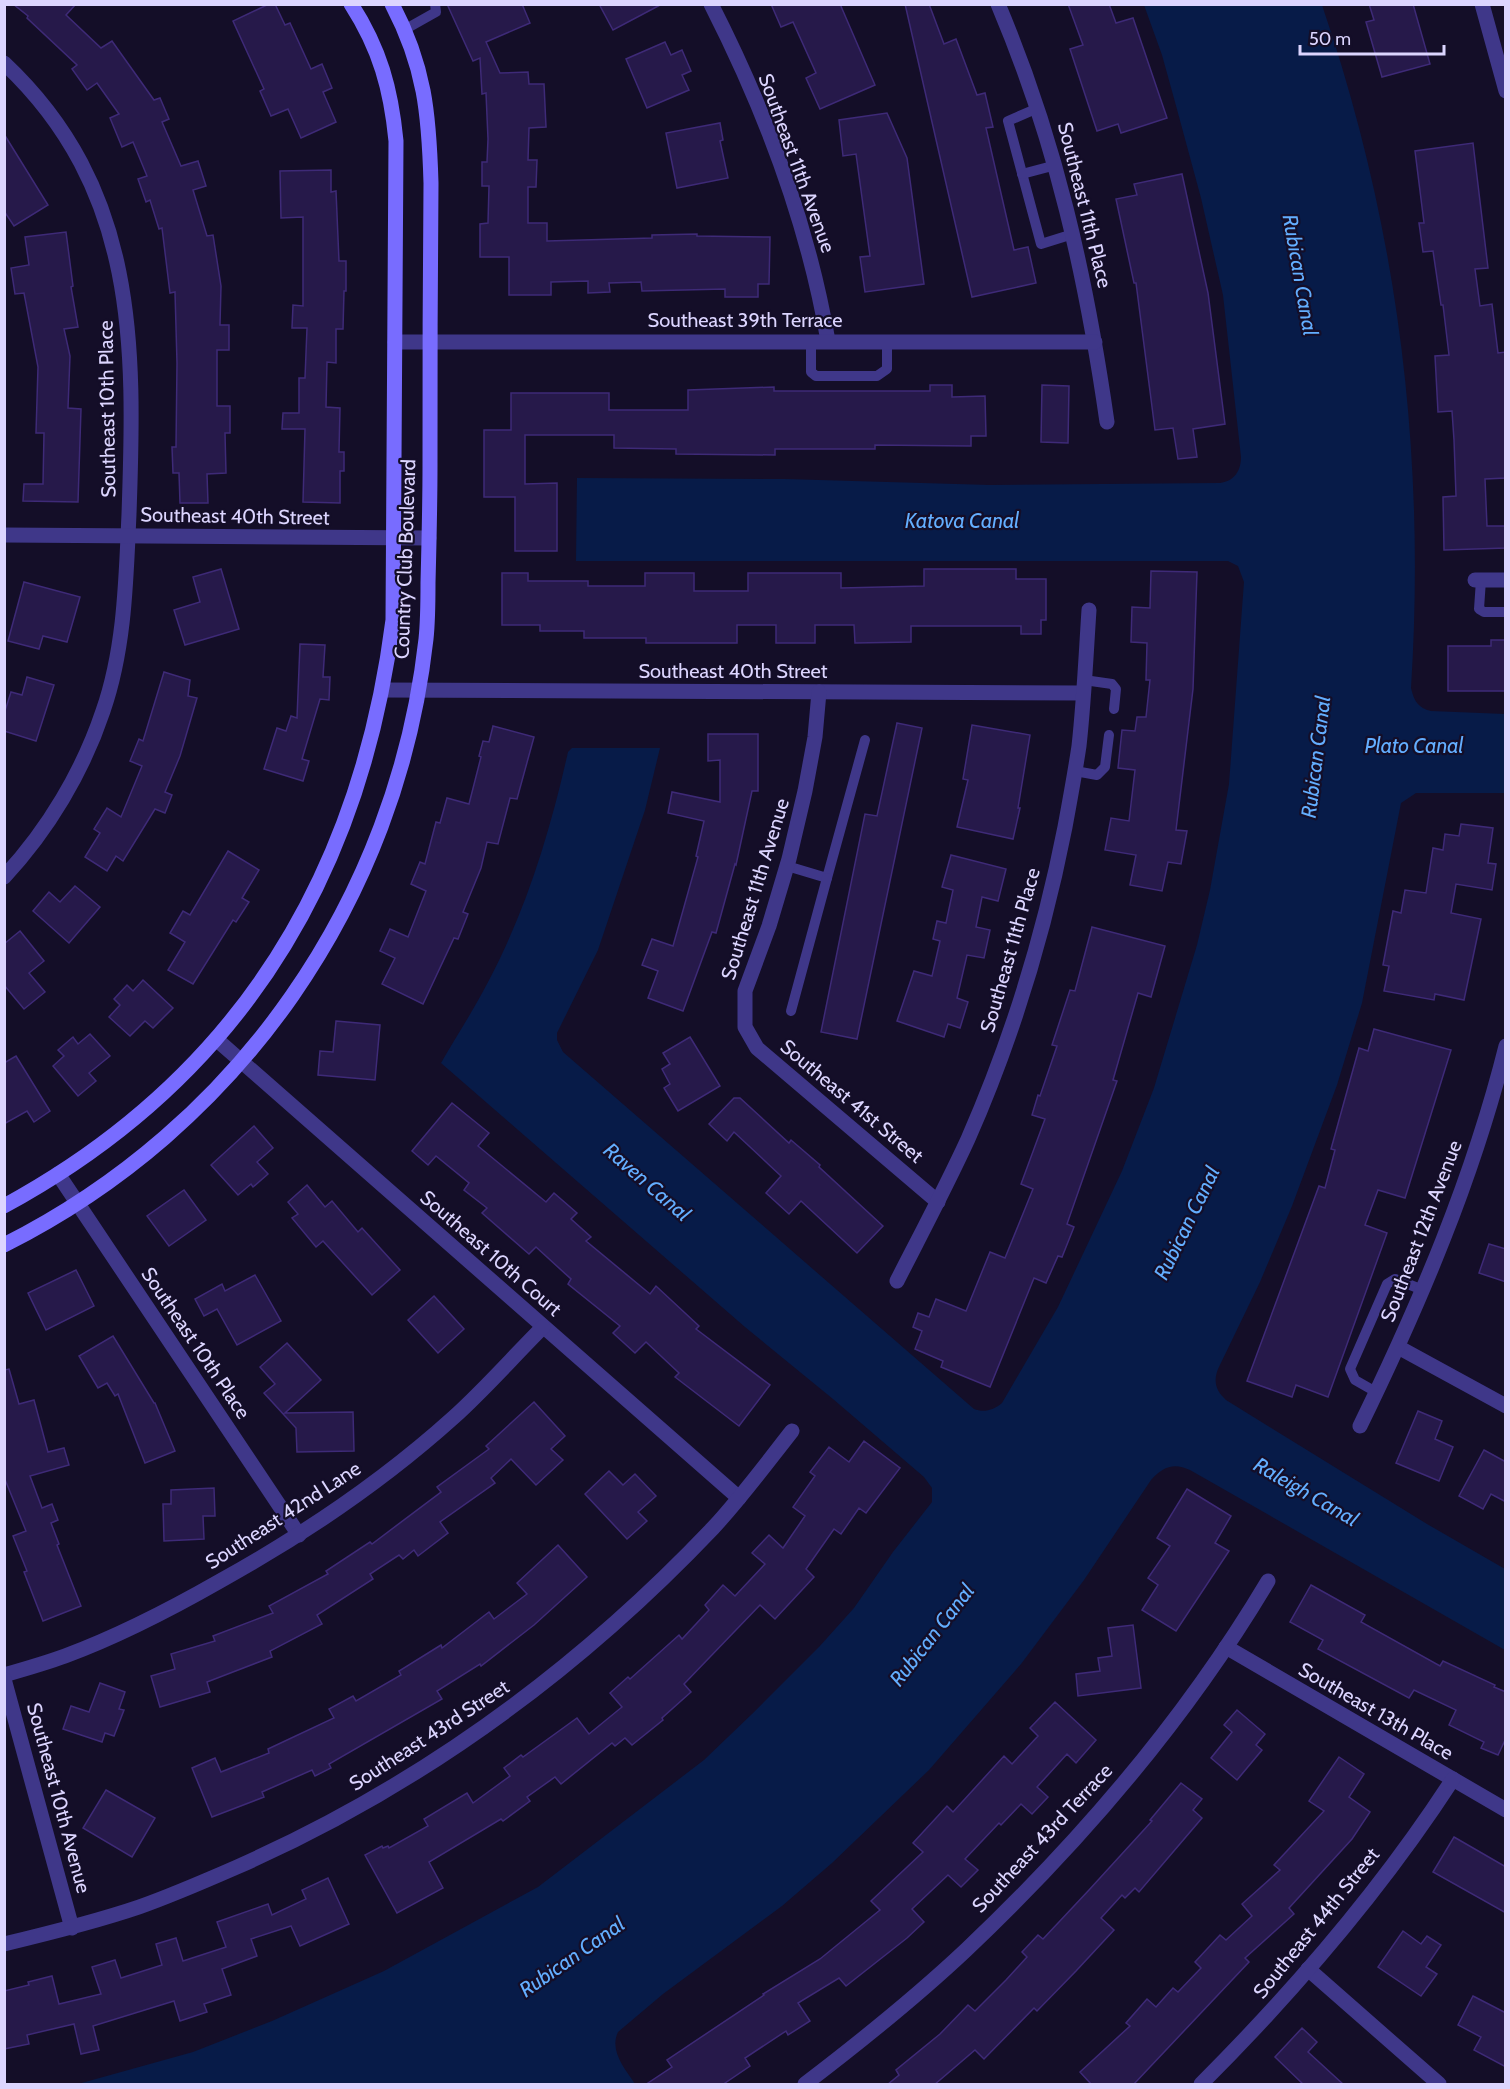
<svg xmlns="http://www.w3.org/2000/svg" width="1510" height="2089" font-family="Cabin,sans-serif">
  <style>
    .water { fill: #071b48 }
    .building { fill: #26194a; stroke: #3e2a77; stroke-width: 1.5 }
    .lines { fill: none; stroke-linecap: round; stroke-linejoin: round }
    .lane { stroke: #3f3789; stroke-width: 10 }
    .street { stroke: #3f3789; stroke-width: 15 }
    .secondary { stroke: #786cff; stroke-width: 15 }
    .labels { text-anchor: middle; stroke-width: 4.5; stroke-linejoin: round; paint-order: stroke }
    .street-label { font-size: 20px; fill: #dcd5ff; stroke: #140e28 }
    .water-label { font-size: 21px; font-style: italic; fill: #63aeff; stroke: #140e28 }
  </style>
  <rect width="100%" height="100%" fill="#140e28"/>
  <path class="water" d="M1144,5h178c76,222 104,448 89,683 3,13 7,20 20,23l74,3v79h-89l-15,10 -39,200 -25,82 -45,121 -32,76 -42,87c-5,13 -2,22 8,31l201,124 78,45v81l-315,-180c-16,-8 -28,-3 -39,10l-67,100 -63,84 -92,106 -97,93 -50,43 -119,88 -45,38c-9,19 7,37 17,52h-557l115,-32 79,-31 112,-50 154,-84 166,-127 48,-46 67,-67 35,-39 39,-56 39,-50v-14l-8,-11 -91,-78 -88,-72 -304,-264c15,-26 32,-52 46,-79 39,-73 63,-152 81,-232l4,-4h88l-15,62 -47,140 -41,83v7l6,12 411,357c10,4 20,1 28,-6l56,-96 64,-136 32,-83 43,-143 13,-55 19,-106 15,-202 -6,-16 -10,-5h-652l1,-83 208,1 205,6 230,-2c15,-2 21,-13 21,-26l-18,-162 -22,-97 -26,-96 -13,-47z"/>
  <g class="building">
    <polygon points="13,4 76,4 66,15 101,48 112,41 154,100 160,98 169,119 162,122 181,166 198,161 206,186 193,190 207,236 213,235 221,286 220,325 229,325 229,350 217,350 217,406 230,406 230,433 225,433 226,473 207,474 208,503 180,503 179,473 173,473 172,447 176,447 177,363 175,292 170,293 162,228 159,229 150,200 146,202 138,179 147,176 133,142 122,147 110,118 119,114 97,83 87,90 72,69 77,65 27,18 28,16"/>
    <polygon points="269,4 275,4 285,25 290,23 311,69 322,64 332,88 323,92 336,122 301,138 288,109 271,116 260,91 264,89 233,21"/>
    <polygon points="447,4 522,4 530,23 486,42 500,73 528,72 529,84 544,84 546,127 529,128 528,160 537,160 536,187 528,187 528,223 547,223 547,241 652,238 652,235 697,234 697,236 770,237 769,284 758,284 758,297 725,297 725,289 642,291 641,282 609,283 610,292 588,293 588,281 551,282 551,295 509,295 509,257 480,257 480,224 488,223 489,186 482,186 482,162 487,162 488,139 486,93 482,94 480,58 473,61"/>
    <polygon points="599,4 662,4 613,30"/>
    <polygon points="771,4 840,4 875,85 820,109 806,78 816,73 793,22 781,27"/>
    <polygon points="905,4 929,4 944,44 956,39 977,95 985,93 993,127 986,128 1014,250 1028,247 1036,283 972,297"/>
    <polygon points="1068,4 1109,4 1116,23 1133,18 1167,118 1121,133 1118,124 1097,131 1070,49 1083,45"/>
    <polygon points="1369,4 1413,4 1430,64 1382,77 1366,22 1374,20"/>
    <polygon points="665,42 671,55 682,50 691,71 682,75 689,90 647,108 626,59"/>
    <polygon points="887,113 907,158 924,284 865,292 860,257 870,256 856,154 843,156 839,120"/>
    <polygon points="720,123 723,140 720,141 728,178 677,188 666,133"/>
    <polygon points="4,134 48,205 14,226 4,211"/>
    <polygon points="1473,143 1488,268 1475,269 1480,306 1492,304 1498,353 1506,352 1506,478 1485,479 1487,526 1506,526 1506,548 1444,550 1443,497 1456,496 1454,440 1452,411 1438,412 1435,356 1449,355 1443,305 1441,305 1433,251 1423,252 1419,223 1424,223 1415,151"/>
    <polygon points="331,170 331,192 336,191 339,261 346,261 346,291 344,291 343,329 336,329 336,363 327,362 326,407 340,408 339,452 344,452 344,471 340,471 340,503 303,502 305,429 282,429 283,413 299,413 299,378 305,378 307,328 292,328 293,305 303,306 303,217 281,218 280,171"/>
    <polygon points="1182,174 1208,293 1225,424 1193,429 1197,457 1178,459 1173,428 1155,430 1136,283 1134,283 1116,199 1137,195 1134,184"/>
    <polygon points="66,232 73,286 71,287 78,327 64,329 70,356 68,408 81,409 78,502 23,501 24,484 43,484 44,433 36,433 38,367 24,293 15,294 11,268 29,265 25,237"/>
    <polygon points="930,385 952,385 952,397 985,396 986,436 971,436 971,446 875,445 875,449 775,449 775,455 676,454 676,449 614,448 614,435 525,435 525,484 557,483 557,551 515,551 515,497 484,497 484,430 511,430 511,393 609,393 609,410 688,410 688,390 774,387 774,391 930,391"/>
    <polygon points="1042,385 1069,386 1068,443 1041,442"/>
    <polygon points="221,569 239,629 185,645 174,610 200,602 193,577"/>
    <polygon points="924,569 1016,569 1016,579 1046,579 1046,620 1041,620 1041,634 1021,634 1021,626 911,626 911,642 855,643 854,625 815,625 815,643 776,643 776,625 737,625 737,643 646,643 646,638 584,638 584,631 540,631 540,625 502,625 502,573 528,573 528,581 588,581 588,586 645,586 645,573 694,573 694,591 748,591 748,573 841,573 841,588 924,586"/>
    <polygon points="1151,571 1197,572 1193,689 1176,830 1187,831 1181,864 1168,862 1162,891 1130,885 1136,855 1105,850 1111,818 1129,821 1135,770 1118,768 1122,730 1135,731 1137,717 1146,717 1150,680 1146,680 1147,643 1131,642 1132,607 1150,608"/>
    <polygon points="24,582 80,597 67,642 43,636 39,649 8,641"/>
    <polygon points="1491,640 1506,640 1506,691 1448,691 1448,646 1491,646"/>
    <polygon points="300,644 325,645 323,677 330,677 329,700 320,699 302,759 309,761 303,781 264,769 277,728 286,731 291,716 297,718"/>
    <polygon points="164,672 190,680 188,696 197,698 180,756 165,792 172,795 165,813 155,809 123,861 116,856 107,871 85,857 100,833 94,829 107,808 121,817 142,766 130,761 139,739 143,741"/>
    <polygon points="27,677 54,685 36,741 4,731 4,714 11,692 22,695"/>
    <polygon points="897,723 922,728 857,1039 821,1032 865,814 877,816"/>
    <polygon points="972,725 1030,735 1018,808 1020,808 1013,839 957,827 968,780 963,779"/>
    <polygon points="493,726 534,737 517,799 510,798 498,844 487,842 481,868 463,912 468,914 458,939 454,938 423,1004 382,984 395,958 380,951 390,929 408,937 426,891 411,884 420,862 425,864 436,822 440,823 447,798 469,804 481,757 479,756 483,741 489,742"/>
    <polygon points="708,734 758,734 758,791 752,791 736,865 735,864 716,933 712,932 683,1011 648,998 658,971 642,965 652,939 673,946 698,857 696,856 704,821 668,813 672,792 720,802 720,760 708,761"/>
    <polygon points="1461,824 1493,828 1488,863 1496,864 1492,890 1456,884 1451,913 1481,919 1464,1000 1435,994 1434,1000 1384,991 1389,966 1383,965 1393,911 1401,913 1405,890 1426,893 1433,848 1443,850 1445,834 1459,836"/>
    <polygon points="228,851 259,870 242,898 249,902 236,922 233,920 193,984 168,970 185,942 170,933 183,911 190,915"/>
    <polygon points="951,855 1006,869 998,901 982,897 976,927 990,930 984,958 967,955 957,998 968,1002 960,1028 948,1024 944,1037 897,1021 914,971 932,976 940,941 933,939 937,921 946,923 953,890 942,887"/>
    <polygon points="75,886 100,907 69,943 33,911 49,892 60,902"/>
    <polygon points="1092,927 1165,946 1151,997 1138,993 1113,1080 1117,1081 1067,1224 1074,1227 1062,1257 1058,1256 1046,1283 1034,1278 990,1387 941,1367 943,1361 915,1349 922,1331 913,1327 918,1313 929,1317 936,1299 966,1311 990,1252 1005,1258 1033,1189 1021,1184 1045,1119 1032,1115 1038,1095 1040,1096 1057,1046 1052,1045 1070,990 1075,991"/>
    <polygon points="20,931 44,961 29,973 45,992 24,1009 4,985 4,944"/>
    <polygon points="143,980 173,1008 153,1028 145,1021 130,1036 109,1017 120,1005 114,999 127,985 133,991"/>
    <polygon points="336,1021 380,1025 375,1080 318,1075 320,1051 333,1052"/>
    <polygon points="1374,1029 1451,1050 1405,1198 1378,1190 1365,1225 1387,1233 1328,1397 1296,1385 1292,1397 1247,1381 1319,1186 1325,1188 1335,1150 1331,1149 1359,1048 1368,1051"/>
    <polygon points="90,1034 110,1056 89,1073 96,1081 78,1096 53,1066 64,1056 58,1050 73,1037 78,1044"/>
    <polygon points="690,1037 720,1086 678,1111 664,1088 670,1084 662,1069 670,1064 663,1053"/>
    <polygon points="16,1056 50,1111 34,1122 27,1111 4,1124 4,1063"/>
    <polygon points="734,1098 740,1098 789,1143 791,1140 820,1165 819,1167 883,1226 857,1253 801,1201 789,1214 766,1193 781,1176 734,1132 727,1141 709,1124"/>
    <polygon points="452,1103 489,1133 478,1146 546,1202 554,1193 577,1213 571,1219 591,1237 586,1241 650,1294 656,1286 699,1326 696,1329 770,1385 739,1426 675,1377 679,1373 646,1342 635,1353 613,1333 620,1326 568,1284 571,1279 536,1247 529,1254 482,1213 487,1208 464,1190 469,1183 436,1156 428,1165 412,1151"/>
    <polygon points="254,1126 273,1148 257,1162 268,1174 253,1187 251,1184 238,1195 211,1165"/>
    <polygon points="307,1185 325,1207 332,1201 358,1232 362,1228 400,1270 372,1295 323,1241 316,1247 292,1218 298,1214 288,1202"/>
    <polygon points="184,1190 206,1220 169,1246 147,1216"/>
    <polygon points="1489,1244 1506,1249 1506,1282 1479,1273"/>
    <polygon points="76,1270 94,1306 46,1330 28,1293"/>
    <polygon points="255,1275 281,1321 237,1345 217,1309 204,1316 195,1299 222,1284 225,1291"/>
    <polygon points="434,1296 464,1329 438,1353 408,1320"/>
    <polygon points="113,1336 154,1403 155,1403 175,1451 145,1463 118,1394 115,1396 107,1383 98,1388 79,1356"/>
    <polygon points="287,1343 321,1380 285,1413 353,1412 354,1451 297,1452 296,1428 264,1393 275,1384 260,1367"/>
    <polygon points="9,1369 19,1404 34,1400 48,1452 64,1448 69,1465 30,1476 42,1508 52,1504 58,1520 51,1523 59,1544 57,1545 81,1606 43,1621 24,1572 27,1571 13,1536 26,1531 4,1477 4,1370"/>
    <polygon points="534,1402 565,1436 551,1449 563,1460 536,1485 511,1459 491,1478 495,1483 440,1522 448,1533 418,1556 414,1550 403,1559 399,1555 370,1574 373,1579 317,1615 322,1624 270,1651 272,1657 207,1682 210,1692 160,1707 151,1676 175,1669 171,1654 215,1641 213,1636 273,1613 269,1606 328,1574 326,1571 370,1542 372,1544 441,1492 437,1487 489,1449 486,1446"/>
    <polygon points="1418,1411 1442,1421 1435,1439 1453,1447 1439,1481 1396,1463"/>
    <polygon points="864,1441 900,1468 866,1513 859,1508 841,1534 834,1529 806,1569 814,1577 775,1619 760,1605 684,1684 691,1692 662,1718 663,1720 632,1745 625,1738 615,1746 612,1743 561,1784 555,1777 527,1797 530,1801 503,1821 501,1819 429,1862 443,1888 397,1913 365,1855 382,1846 383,1848 388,1846 389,1848 428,1826 424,1819 467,1793 473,1803 510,1776 504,1768 521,1755 523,1757 577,1718 589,1734 622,1707 610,1693 628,1677 630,1679 679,1635 682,1639 709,1610 705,1605 723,1585 735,1596 765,1564 752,1553 769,1535 783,1548 805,1516 793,1507 815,1476 810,1472 829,1447 849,1462"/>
    <polygon points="1484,1450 1506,1462 1506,1502 1491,1494 1483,1509 1459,1496"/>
    <polygon points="609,1471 623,1485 635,1474 656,1496 638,1512 647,1521 627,1539 585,1494"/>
    <polygon points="214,1488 215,1516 203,1516 204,1539 164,1541 163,1504 171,1504 171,1490"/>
    <polygon points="1187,1489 1231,1516 1215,1543 1229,1551 1176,1631 1142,1610 1158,1585 1148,1578 1170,1546 1157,1538"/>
    <polygon points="558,1545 587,1577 534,1625 481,1666 480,1664 437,1691 442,1699 329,1764 331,1768 315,1776 312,1770 262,1792 264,1797 212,1817 192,1768 215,1758 221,1772 269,1753 268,1749 334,1718 329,1709 353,1696 356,1701 401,1675 399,1671 441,1645 442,1648 489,1612 494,1619 527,1594 517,1583"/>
    <polygon points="1311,1585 1365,1615 1361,1622 1440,1666 1443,1661 1495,1685 1494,1687 1506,1692 1506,1738 1498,1755 1481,1748 1484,1742 1449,1725 1456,1710 1414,1690 1409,1698 1318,1649 1323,1640 1290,1622"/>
    <polygon points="1133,1625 1141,1688 1078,1696 1076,1674 1100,1671 1098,1658 1112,1656 1108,1628"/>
    <polygon points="100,1683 125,1692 119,1709 124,1710 114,1736 105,1733 102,1742 63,1729 71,1706 89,1712"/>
    <polygon points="1055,1702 1096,1740 1076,1763 1067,1754 1037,1787 1048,1797 1032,1814 1021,1804 1001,1825 999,1823 965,1859 978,1870 961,1887 948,1875 912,1909 924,1922 907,1938 846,1986 839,1978 798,2003 810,2021 788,2035 786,2031 745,2058 750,2066 722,2085 645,2085 672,2067 667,2060 764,1995 763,1994 820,1959 880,1910 871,1901 923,1852 913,1843 947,1806 953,1812 1004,1756 1012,1764 1038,1736 1030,1728"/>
    <polygon points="1237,1710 1265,1734 1256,1745 1262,1750 1237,1780 1211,1758 1232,1732 1224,1725"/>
    <polygon points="1339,1757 1364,1774 1349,1797 1370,1812 1352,1839 1289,1908 1294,1914 1245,1958 1249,1962 1133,2085 1092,2085 1080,2072 1130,2026 1126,2023 1147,1999 1156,2007 1173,1988 1178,1992 1201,1968 1195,1962 1220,1935 1226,1940 1252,1916 1242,1904 1280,1870 1274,1865 1324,1811 1309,1801"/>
    <polygon points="1181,1783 1202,1799 1193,1810 1202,1818 1139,1892 1135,1888 1125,1898 1122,1895 1101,1918 1114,1930 1076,1971 1037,2011 1034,2008 984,2059 975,2050 934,2085 887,2085 899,2075 896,2070 940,2034 968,2005 975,2011 1006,1980 1027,1957 1022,1952 1038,1935 1043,1939 1089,1890 1152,1821 1150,1820"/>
    <polygon points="106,1790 155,1818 132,1857 83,1828"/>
    <polygon points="1454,1837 1506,1867 1506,1913 1433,1872"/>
    <polygon points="328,1878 349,1924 300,1946 291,1926 251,1939 257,1956 222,1969 231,1995 204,2004 207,2012 180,2021 174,2001 93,2026 99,2050 81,2054 74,2024 27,2035 29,2044 4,2049 4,1991 29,1985 28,1982 52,1976 59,2004 101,1994 92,1967 115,1960 121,1978 162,1965 156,1944 176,1938 183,1961 226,1947 217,1922 268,1904 272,1915 306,1899 302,1890"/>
    <polygon points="1403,1931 1421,1944 1427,1936 1441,1945 1426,1967 1437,1974 1421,1996 1378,1967"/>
    <polygon points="1473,1996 1506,2013 1506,2067 1474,2050 1481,2037 1458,2025"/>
    <polygon points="1302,2028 1317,2042 1308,2052 1344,2085 1304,2085 1275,2057"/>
  </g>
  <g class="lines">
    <g class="lane">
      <polyline points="404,30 436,12 435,4"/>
      <polyline points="1038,108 1008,121 1041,244 1073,234"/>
      <polyline points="1022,174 1056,165"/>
      <polyline points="811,341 811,372 816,376 877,376 887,369 887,341"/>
      <polyline points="1481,580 1479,609 1484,612 1506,612"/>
      <polyline points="1084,680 1112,684 1116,689 1114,709"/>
      <polyline points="1075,771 1097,775 1105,767 1109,735"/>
      <polyline points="787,866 827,878 865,740"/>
      <polyline points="791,1011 827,878"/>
      <polyline points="1376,1392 1355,1380 1350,1369 1387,1284 1395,1279 1423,1290"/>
    </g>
    <g class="street">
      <path d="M711,4c54,106 97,220 117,337"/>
      <path d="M998,4c58,137 88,272 109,418"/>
      <polyline points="1482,4 1506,91"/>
      <path d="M4,63c134,126 131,282 125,451 -3,65 -4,134 -26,197 -20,60 -55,119 -99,166"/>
      <polyline points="395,342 1095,342"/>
      <polyline points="4,535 429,538"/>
      <polyline points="1475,580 1506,580"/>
      <polyline points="383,690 1083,693"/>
      <polyline points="819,692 815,737 805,791 789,859 769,926 745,991 745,1027 757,1048 938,1202"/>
      <polyline points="216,1039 739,1498"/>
      <polyline points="58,1174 299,1535"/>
      <path d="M897,1281c24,-47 49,-94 71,-142 44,-100 76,-205 97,-312 5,-27 10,-54 14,-81 5,-45 7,-91 10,-136"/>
      <polyline points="1398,1347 1506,1406"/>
      <path d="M1360,1426c60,-123 113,-248 146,-380"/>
      <polyline points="1226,1647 1506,1810"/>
      <path d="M4,1675c21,-6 42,-12 61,-19 54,-20 106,-47 155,-75 83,-46 163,-100 234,-164 31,-28 59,-60 89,-90"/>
      <polyline points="4,1679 72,1928"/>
      <path d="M4,1944c46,-11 91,-22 135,-37 34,-12 66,-26 98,-40 181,-80 340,-196 476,-339 28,-30 53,-64 79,-97"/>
      <polyline points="1308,1969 1439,2084"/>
      <path d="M805,2084c55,-42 110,-86 161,-134 115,-109 221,-233 302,-369"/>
      <path d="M1201,2084c93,-93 180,-194 252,-305"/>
    </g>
    <g class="secondary">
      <path d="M4,1206c232,-126 356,-327 389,-586l3,-479c-5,-52 -16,-92 -45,-137"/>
      <path d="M4,1245c235,-118 393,-345 422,-606 2,-19 2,-37 2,-56 1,-39 2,-78 2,-117 0,-94 0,-189 1,-283 -2,-69 -6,-116 -39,-179"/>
    </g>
  </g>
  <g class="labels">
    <g class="street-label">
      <text transform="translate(797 163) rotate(70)" y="7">Southeast 11th Avenue</text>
      <text transform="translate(1085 205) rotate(76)" y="7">Southeast 11th Place</text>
      <text x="745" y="327">Southeast 39th Terrace</text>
      <text transform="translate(107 409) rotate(-91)" y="7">Southeast 10th Place</text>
      <text transform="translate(235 516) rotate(1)" y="7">Southeast 40th Street</text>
      <text transform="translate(405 559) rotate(-88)" y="7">Country Club Boulevard</text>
      <text x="733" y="678">Southeast 40th Street</text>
      <text transform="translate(755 889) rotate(-73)" y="7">Southeast 11th Avenue</text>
      <text transform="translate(1010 950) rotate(-74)" y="7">Southeast 11th Place</text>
      <text transform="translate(852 1101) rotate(40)" y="7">Southeast 41st Street</text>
      <text transform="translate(1421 1231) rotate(-69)" y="7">Southeast 12th Avenue</text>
      <text transform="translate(491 1253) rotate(41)" y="7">Southeast 10th Court</text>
      <text transform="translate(196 1343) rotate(56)" y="7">Southeast 10th Place</text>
      <text transform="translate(283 1515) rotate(-33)" y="7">Southeast 42nd Lane</text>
      <text transform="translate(1376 1711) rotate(30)" y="7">Southeast 13th Place</text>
      <text transform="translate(429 1735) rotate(-33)" y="7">Southeast 43rd Street</text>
      <text transform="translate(59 1798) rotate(75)" y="7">Southeast 10th Avenue</text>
      <text transform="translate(1042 1838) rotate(-47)" y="7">Southeast 43rd Terrace</text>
      <text transform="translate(1316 1923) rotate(-51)" y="7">Southeast 44th Street</text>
    </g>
    <g class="water-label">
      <text transform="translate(1300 275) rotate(80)" y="7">Rubican Canal</text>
      <text x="962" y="528">Katova Canal</text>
      <text x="1414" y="753">Plato Canal</text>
      <text transform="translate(1316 757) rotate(-83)" y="7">Rubican Canal</text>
      <text transform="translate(647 1182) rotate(41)" y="7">Raven Canal</text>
      <text transform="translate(1187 1223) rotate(-64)" y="7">Rubican Canal</text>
      <text transform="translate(1306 1492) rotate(30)" y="7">Raleigh Canal</text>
      <text transform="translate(932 1635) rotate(-52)" y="7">Rubican Canal</text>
      <text transform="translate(572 1957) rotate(-35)" y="7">Rubican Canal</text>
    </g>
  </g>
  <rect width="1510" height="2089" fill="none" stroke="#dcd5ff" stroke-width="12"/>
  <path d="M1300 45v9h144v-9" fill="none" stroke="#dcd5ff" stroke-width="3"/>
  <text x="1309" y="45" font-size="18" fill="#dcd5ff" stroke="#140e28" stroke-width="4.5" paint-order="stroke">50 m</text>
</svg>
